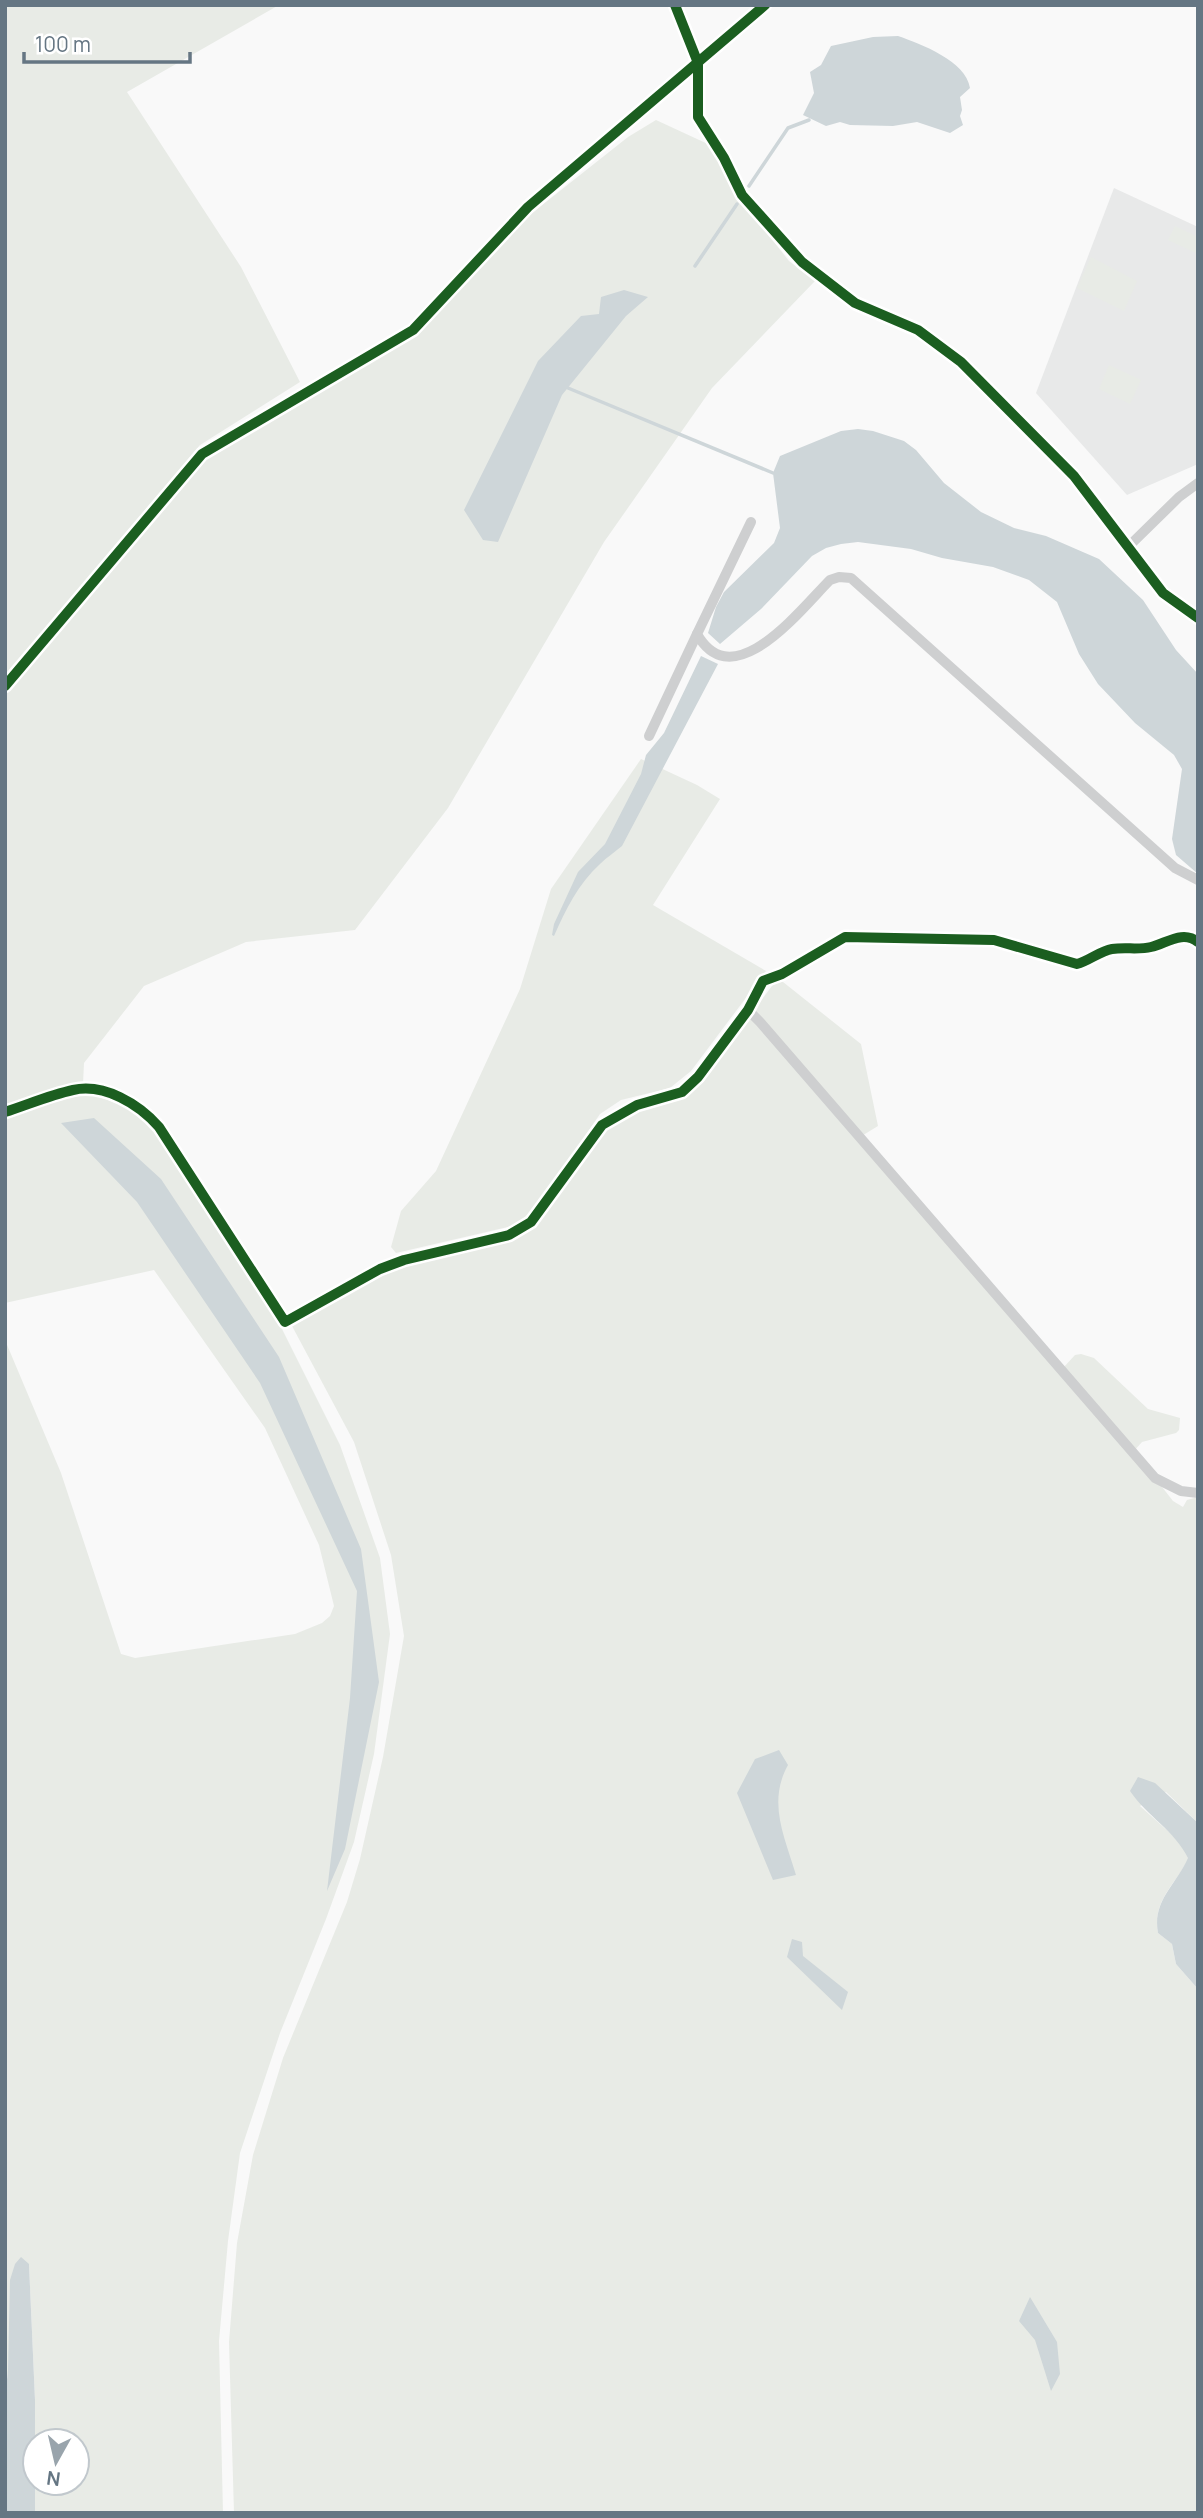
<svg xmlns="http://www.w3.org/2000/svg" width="1203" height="2518" font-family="Manrope,sans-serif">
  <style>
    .built { fill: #e8e9e9 }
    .green { fill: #e8ebe6 }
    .water { fill: #ced6d9 }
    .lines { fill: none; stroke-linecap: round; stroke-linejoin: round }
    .stream { stroke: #ced6d9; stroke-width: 3.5 }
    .minor { stroke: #cecfd0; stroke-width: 10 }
    .cycleway-casing { stroke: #fff; stroke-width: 15 }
    .cycleway { stroke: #1b5e20; stroke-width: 10 }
  </style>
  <rect width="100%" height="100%" fill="#f9f9f9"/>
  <polygon class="built" points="1114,188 1198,227 1198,464 1127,495 1036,393"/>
  <g class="green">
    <polygon points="5,5 279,5 127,92 241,267 300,382 200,445 5,676"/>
    <polygon points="656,120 710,145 723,161 736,194 789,261 815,281 712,388 604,542 448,808 355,930 246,942 144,986 84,1063 83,1084 65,1086 5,1105 5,694 204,460 421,331 532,213 628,137"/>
    <polygon points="1175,226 1198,237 1198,254 1168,240"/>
    <polygon points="1091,257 1137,281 1124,311 1077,288"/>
    <polygon points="1109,365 1141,380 1130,404 1099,389"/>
    <polygon points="641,759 697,785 720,799 653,905 766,971 691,1071 670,1088 621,1100 600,1114 538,1205 516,1225 396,1253 391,1247 401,1211 436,1171 520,989 551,889"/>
    <path d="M778,978l83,66 17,82 -18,11 203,231 12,-13 6,-1 13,4 54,51 32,9 -1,12 -3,3 -34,9 -8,9 39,50 10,6 4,-7 11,-3v326l-32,-31 -26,14 40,36 9,16c-14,27 -37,43 -31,75l14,11 4,20 22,25v524h-964l-5,-171 8,-99 16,-88 30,-97 64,-156 13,-43 23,-102 21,-121 -13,-81 -37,-113 -62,-116 88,-54 141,-38 20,-17 63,-94 19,-11 63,-17 50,-61z"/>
    <path d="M84,1094c29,4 50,17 72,36l123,193 61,122 40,113 10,76 -16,120 -20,88 -28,77 -46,114 -40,120 -12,88 -9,100 4,172h-188v-38v8h42v-42h-42v5v-46l-6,-136 -21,107 -3,28v-1059l56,133 60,181 14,4 160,-24 27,-11 8,-7 4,-10 -15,-61 -54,-117 -111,-158 -149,33v-185l58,-20z"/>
  </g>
  <g class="water">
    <path d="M898,36c23,8 68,25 72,52l-10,9 2,13 -2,6 3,9 -13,8 -33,-11 -24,4 -43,-1 -10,-3 -14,4 -23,-11 11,-22 -4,-21 11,-7 10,-19 42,-9z"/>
    <polygon points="624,290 648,297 626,316 562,395 498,542 483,540 464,510 538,361 581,316 599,314 601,297"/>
    <polygon points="858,429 873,431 904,441 916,450 944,483 981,512 1014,528 1046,536 1099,559 1143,600 1176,650 1198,674 1198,874 1176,855 1172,839 1182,769 1174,755 1135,723 1098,684 1079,654 1057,602 1029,580 993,567 942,558 911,549 858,542 841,544 826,548 812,556 761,609 720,644 708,633 716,607 724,592 774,543 780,528 773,473 780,456 841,431"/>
    <path d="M701,656l17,8 -96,182c-7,6 -15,11 -22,18 -22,20 -34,45 -46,72l-2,-1 2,-11 24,-52 27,-28 36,-70 5,-19 18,-22z"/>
    <polygon points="94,1118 161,1179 279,1357 361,1549 379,1682 345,1849 327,1891 350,1698 357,1591 260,1383 137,1202 61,1123"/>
    <path d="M779,1750l9,15c-21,38 -3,72 8,110l-23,5 -36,-87 18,-34z"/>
    <path d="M1138,1777l17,6 43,40v166l-22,-25 -4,-20 -14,-11c-6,-32 18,-48 30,-75 -13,-27 -41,-42 -58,-67z"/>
    <polygon points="792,1939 802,1942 803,1956 848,1992 842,2010 787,1957"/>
    <polygon points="21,2257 29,2264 35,2400 35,2513 5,2513 5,2399 8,2370 10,2280 15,2264"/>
    <polygon points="1030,2297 1057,2342 1060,2374 1051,2391 1035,2340 1019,2321"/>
  </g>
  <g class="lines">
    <g class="stream">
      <polyline points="749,186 788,128 809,120"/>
      <polyline points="695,266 737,204"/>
      <polyline points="568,388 773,473"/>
    </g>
    <g class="minor">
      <polyline points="675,5 698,63 698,117 724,158 742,195 802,262 855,303 918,330 961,362 1074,476 1163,593 1198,618"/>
      <path d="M751,522l-54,112c36,64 104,-25 133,-54l9,-3 12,1 324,290 23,12"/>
      <polyline points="1128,547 1179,497 1198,483"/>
      <polyline points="5,686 202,454 413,330 528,207 765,5"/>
      <polyline points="649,736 697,634"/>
      <polyline points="748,1010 760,1022 1155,1478 1181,1491 1198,1493"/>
      <path d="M5,1112c22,-7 45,-17 68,-22 31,-7 66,14 86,37l126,195 95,-53 24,-9 105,-25 22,-13 71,-97 35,-20 45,-13 16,-15 50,-67 15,-29 19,-7 63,-37 149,3 83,24c12,-3 23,-13 35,-15 13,-2 27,1 39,-2 16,-4 32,-17 47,-5"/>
    </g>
    <defs>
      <g id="cycleway">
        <polyline points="675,5 698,63 698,117 724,158 742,195 802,262 855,303 918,330 961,362 1074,476 1163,593 1198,618"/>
        <polyline points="5,686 202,454 413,330 528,207 765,5"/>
        <path d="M5,1112c22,-7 45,-17 68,-22 31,-7 66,14 86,37l126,195 95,-53 24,-9 105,-25 22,-13 71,-97 35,-20 45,-13 16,-15 50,-67 15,-29 19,-7 63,-37 149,3 83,24c12,-3 23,-13 35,-15 13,-2 27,1 39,-2 16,-4 32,-17 47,-5"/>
      </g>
    </defs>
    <use href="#cycleway" class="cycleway-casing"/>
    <use href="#cycleway" class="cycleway"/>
  </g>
  <rect width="1203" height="2518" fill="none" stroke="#657683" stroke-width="14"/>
  <g transform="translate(56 2462) rotate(188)"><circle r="33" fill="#ffffff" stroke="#c1c8cd" stroke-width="2"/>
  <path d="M0-5L12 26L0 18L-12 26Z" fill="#99a4ac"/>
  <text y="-10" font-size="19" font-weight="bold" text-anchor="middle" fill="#657683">N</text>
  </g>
  <path d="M24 52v10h166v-10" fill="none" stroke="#657683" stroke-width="3.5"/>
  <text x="35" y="52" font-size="21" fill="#657683" stroke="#ffffff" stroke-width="5" paint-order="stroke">100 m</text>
</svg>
